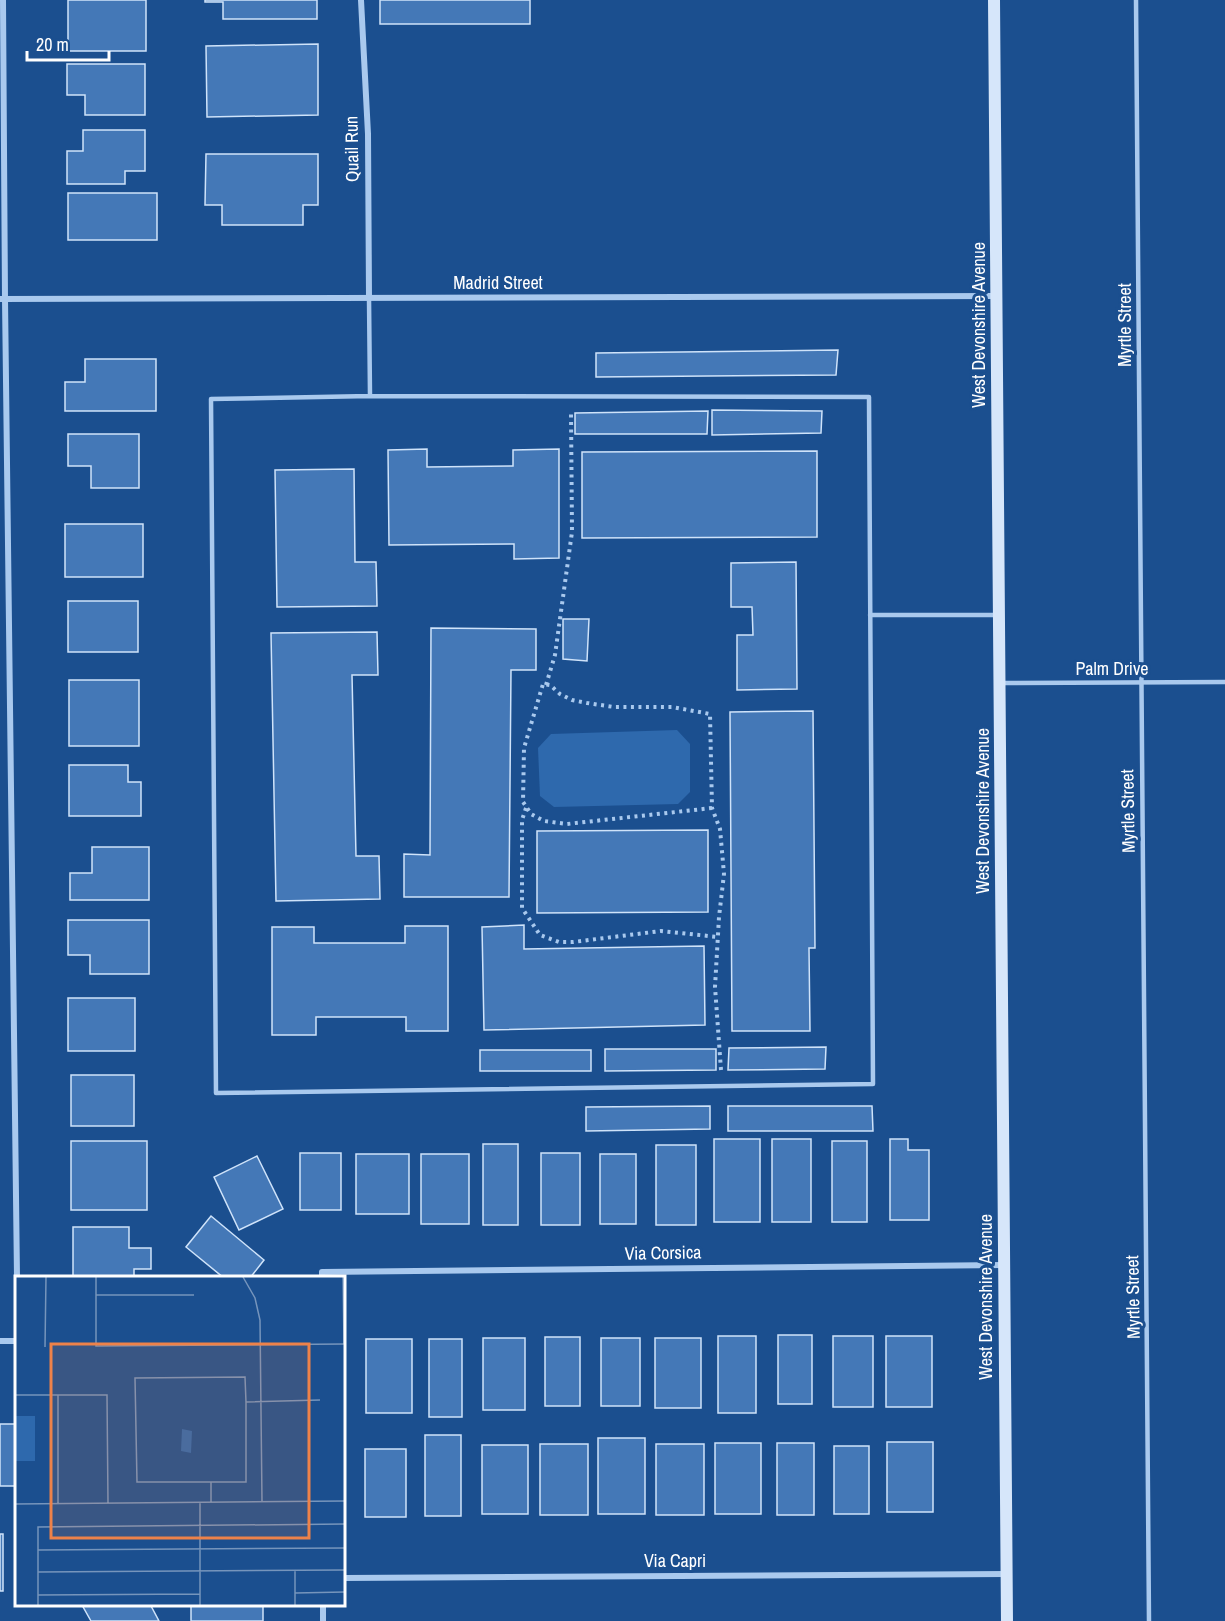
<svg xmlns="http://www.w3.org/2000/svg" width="1225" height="1621" font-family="'Archivo Narrow',sans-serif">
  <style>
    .green { fill: #2e69ad }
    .building { fill: #4478b7; stroke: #cfe3fa; stroke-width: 1.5 }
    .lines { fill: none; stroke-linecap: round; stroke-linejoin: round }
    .path { stroke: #a9c9ee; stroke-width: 4; stroke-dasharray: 3 4.5; stroke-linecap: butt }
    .lane { stroke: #a9c9ee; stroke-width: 4.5 }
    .street { stroke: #a9c9ee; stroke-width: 6 }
    .secondary { stroke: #d6e6fa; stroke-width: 12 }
    .labels { text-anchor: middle; stroke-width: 6; stroke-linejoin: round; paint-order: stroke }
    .street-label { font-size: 18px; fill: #fff; stroke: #1b4f8f }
    .inset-road { fill: none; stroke: #7695bc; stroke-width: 1.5 }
    .view { fill: #ee8249; fill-opacity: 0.15; stroke: #ee8249; stroke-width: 3 }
    .inset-edge { fill: none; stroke: #fff; stroke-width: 3 }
  </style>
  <rect width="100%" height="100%" fill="#1b4f8f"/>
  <polygon class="green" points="677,730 690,744 690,792 678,804 554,807 540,796 538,748 551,734"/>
  <g class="building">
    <rect x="68" y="0" width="78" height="51"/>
    <polygon points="205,0 317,0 317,19 223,19 223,2 205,2"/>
    <rect x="380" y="0" width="150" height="24"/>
    <polygon points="318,44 318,115 207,117 206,46"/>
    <polygon points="67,64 145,64 145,115 85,115 85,95 67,95"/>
    <polygon points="83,130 145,130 145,171 125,171 125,184 67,184 67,151 83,151"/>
    <polygon points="206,154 318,154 318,205 303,205 303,225 222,225 222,205 205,205"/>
    <rect x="68" y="193" width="89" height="47"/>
    <polygon points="838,350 836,375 596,377 596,353"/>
    <polygon points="85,359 156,359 156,411 65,411 65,382 85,382"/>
    <polygon points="712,410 822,411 821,433 712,435"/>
    <polygon points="708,411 707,434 575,434 575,413"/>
    <polygon points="68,434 139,434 139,488 91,488 91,466 68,466"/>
    <polygon points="427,449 427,467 513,466 513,450 559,449 559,558 514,559 514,544 389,545 388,450"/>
    <polygon points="817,451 817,537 582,538 582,452"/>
    <polygon points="354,469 355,562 376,562 377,606 277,607 275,470"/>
    <rect x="65" y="524" width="78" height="53"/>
    <polygon points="796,562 797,689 737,690 737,635 753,635 752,607 731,607 731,563"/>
    <rect x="68" y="601" width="70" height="51"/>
    <polygon points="563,619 589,619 587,661 563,659"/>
    <polygon points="431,628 536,629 536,670 511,670 509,897 404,897 404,854 430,855"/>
    <polygon points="377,632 378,675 352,675 356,856 379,856 380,899 276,901 271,633"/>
    <rect x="69" y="680" width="70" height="66"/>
    <polygon points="813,711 815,948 809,948 810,1031 732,1031 730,712"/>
    <polygon points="69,765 128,765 128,782 141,782 141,816 69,816"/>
    <polygon points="708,830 708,912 537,913 537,831"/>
    <polygon points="92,847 149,847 149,900 70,900 70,873 92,873"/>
    <polygon points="68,920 149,920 149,974 90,974 90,955 68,955"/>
    <polygon points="524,925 524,949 704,946 705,1025 484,1030 482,927"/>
    <polygon points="405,926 448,926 448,1031 406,1031 406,1017 316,1017 316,1035 272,1035 272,927 314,927 314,943 405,943"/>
    <rect x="68" y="998" width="67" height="53"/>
    <polygon points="826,1047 825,1069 728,1070 729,1048"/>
    <polygon points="605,1049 716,1049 716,1070 605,1071"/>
    <rect x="480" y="1050" width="111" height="21"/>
    <rect x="71" y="1075" width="63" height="51"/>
    <polygon points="710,1106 710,1129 586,1131 586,1107"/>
    <polygon points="728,1106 872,1106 873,1131 728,1131"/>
    <rect x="714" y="1139" width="46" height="83"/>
    <rect x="772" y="1139" width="39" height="83"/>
    <polygon points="890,1139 908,1139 908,1150 929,1150 929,1220 890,1220"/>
    <rect x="71" y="1141" width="76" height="69"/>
    <rect x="832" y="1141" width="35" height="81"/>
    <rect x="483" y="1144" width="35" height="81"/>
    <rect x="656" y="1145" width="40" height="80"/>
    <rect x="300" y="1153" width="41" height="57"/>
    <rect x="541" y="1153" width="39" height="72"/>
    <rect x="356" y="1154" width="53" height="60"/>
    <rect x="421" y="1154" width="48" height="70"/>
    <rect x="600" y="1154" width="36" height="70"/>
    <polygon points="257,1156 283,1209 239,1230 214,1177"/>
    <polygon points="211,1216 264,1260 250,1278 224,1278 186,1247"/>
    <polygon points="73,1227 129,1227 129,1248 151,1248 151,1269 134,1269 134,1278 73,1278"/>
    <rect x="778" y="1335" width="34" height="69"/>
    <rect x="718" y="1336" width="38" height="77"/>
    <rect x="833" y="1336" width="40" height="71"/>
    <rect x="886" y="1336" width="46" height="71"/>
    <rect x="545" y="1337" width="35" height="69"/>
    <rect x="483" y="1338" width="42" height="72"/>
    <rect x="601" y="1338" width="39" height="68"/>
    <rect x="655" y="1338" width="46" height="70"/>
    <rect x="366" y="1339" width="46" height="74"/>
    <rect x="429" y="1339" width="33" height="78"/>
    <rect x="0" y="1424" width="15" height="62"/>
    <rect x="425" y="1435" width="36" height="81"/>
    <rect x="598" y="1438" width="47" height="76"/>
    <rect x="887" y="1442" width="46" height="70"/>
    <rect x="715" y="1443" width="46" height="71"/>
    <rect x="777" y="1443" width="37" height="72"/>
    <rect x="540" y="1444" width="48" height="71"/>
    <rect x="656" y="1444" width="48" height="71"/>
    <rect x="482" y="1445" width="46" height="69"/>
    <rect x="834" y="1446" width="35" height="68"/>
    <rect x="365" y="1449" width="41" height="68"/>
    <rect x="0" y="1534" width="3" height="57"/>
    <polygon points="150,1604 159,1621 91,1621 82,1605"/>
    <rect x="191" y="1604" width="72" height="17"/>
  </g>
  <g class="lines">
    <g class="path">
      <polyline points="546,685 555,655 572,532 571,412"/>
      <polyline points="526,808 522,820 522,908 540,935 559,942 573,942 661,931 718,937"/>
      <polyline points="712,808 567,824 544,821 531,814 523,802 524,748 543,684 550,685 560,694 572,700 587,703 614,707 672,707 710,714 712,808 720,829 724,874 719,917 715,987 721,1070"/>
    </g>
    <g class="lane">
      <polyline points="1136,0 1149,1621"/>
      <polyline points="369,298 370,396 211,399 216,1093 873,1084 869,397 370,396"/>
      <polyline points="870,615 999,615"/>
      <polyline points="1000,683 1225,682"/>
    </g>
    <g class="street">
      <polyline points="3,0 5,299 17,1278"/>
      <polyline points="361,0 368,134 369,298"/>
      <polyline points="0,299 996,296"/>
      <polyline points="322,1278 322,1272 1004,1265"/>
      <polyline points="0,1341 16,1341"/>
      <polyline points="344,1578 1007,1574"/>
      <polyline points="323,1621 323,1604"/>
    </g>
    <polyline class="secondary" points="994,0 1007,1621"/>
  </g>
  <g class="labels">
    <g class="street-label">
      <text transform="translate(352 149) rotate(-91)" y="6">Quail Run</text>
      <text x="498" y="289">Madrid Street</text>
      <text transform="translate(979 325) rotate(-90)" y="6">West Devonshire Avenue</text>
      <text transform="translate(1125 325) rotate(-90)" y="6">Myrtle Street</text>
      <text x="1112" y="675">Palm Drive</text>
      <text transform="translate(983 811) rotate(-90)" y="6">West Devonshire Avenue</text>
      <text transform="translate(1128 811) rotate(-91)" y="6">Myrtle Street</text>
      <text transform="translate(663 1253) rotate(-1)" y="6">Via Corsica</text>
      <text transform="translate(986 1297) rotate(-90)" y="6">West Devonshire Avenue</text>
      <text transform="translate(1133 1297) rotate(-91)" y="6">Myrtle Street</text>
      <text x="675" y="1567">Via Capri</text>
    </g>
  </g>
  <g transform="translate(15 1276)">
    <rect width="330" height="330" fill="#1b4f8f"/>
    <path d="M0,140h20v45h-20zM167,153l10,2 -1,22 -10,-2z" fill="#2e69ad"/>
    <path class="inset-road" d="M81,1v69l249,-2M228,1l12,21 5,22 2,182M328,1l1,67M81,19h98M30,71l1,-70M0,119h92l1,108M43,119v109M231,126v80h-109l-2,-104 110,-1 1,25 74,-2M196,206v21M0,228l330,-3M23,274l307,-2M23,296l307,-2M280,317l50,-1M23,319l162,-1M23,329v-78l307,-3M185,329v-102M280,329v-34"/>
    <path class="view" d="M36,68h258v194h-258z"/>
    <rect width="330" height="330" class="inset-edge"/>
  </g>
  <path d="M27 51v9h82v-9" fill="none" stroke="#ffffff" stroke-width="3"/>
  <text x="36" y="51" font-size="18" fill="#ffffff" stroke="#1b4f8f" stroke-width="4.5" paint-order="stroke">20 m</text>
</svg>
